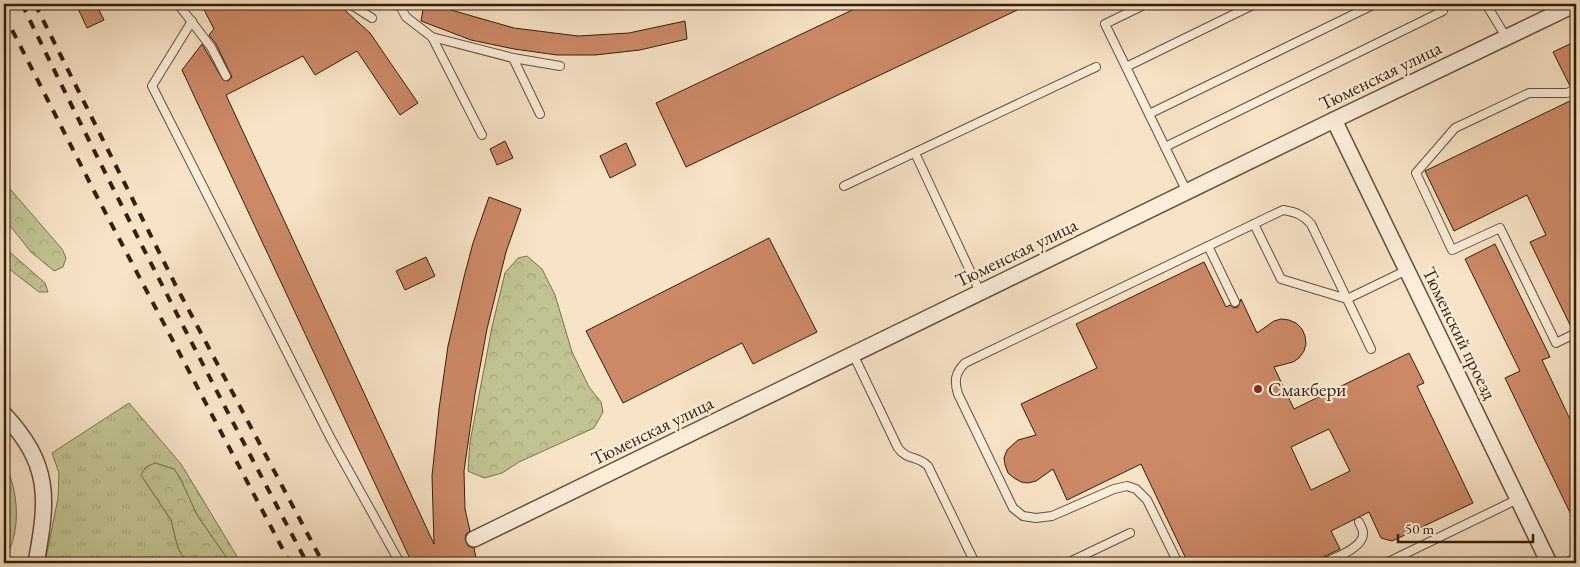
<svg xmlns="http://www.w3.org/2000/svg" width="1580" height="567" font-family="'EB Garamond',serif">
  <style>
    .grass { fill: url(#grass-tufts); stroke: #7b714e }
    .forest { fill: url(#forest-crowns); stroke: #7b714e }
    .building { fill: #cc8867; stroke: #351f0a; fill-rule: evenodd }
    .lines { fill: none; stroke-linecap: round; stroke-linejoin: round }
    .lane-casing { stroke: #665039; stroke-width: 10 }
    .street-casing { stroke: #665039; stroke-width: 18 }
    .lane { stroke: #faedda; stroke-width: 8 }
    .street { stroke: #faedda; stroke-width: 15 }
    .rail { stroke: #351f0a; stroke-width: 4; stroke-dasharray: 9 9; stroke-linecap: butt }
    .poi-dot { fill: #8f2418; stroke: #faedda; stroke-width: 2 }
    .labels { text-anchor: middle; stroke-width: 4.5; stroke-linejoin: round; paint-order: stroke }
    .street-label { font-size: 19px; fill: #351f0a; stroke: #faedda }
    .poi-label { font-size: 19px; fill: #351f0a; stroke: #faedda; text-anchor: start }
  </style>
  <defs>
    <pattern id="grass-tufts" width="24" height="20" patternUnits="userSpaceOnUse" patternTransform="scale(1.25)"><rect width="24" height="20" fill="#c1c392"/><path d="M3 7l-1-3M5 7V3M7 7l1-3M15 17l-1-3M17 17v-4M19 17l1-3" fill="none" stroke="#a6a77d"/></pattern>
    <pattern id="forest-crowns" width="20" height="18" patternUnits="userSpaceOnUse" patternTransform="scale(1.25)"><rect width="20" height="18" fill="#c1c392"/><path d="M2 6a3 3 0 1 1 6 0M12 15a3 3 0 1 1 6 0" fill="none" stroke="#a6a77d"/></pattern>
  </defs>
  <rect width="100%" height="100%" fill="#f7e3c6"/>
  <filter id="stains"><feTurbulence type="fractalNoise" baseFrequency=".004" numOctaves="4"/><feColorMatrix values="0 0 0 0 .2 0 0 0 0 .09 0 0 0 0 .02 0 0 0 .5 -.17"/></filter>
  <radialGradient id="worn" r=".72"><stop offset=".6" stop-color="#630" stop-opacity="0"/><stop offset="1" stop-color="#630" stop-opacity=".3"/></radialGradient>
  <g class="grass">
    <polygon points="129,403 181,464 241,563 227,563 226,557 197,515 180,478 174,469 155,463 141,475 171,520 178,548 187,563 45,563 58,498 59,473 52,453"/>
    <path d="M4,462c15,29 18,70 0,98z"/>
  </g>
  <g class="forest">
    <polygon points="4,182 62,249 66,258 63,267 54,271 31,252 4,218"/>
    <polygon points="4,247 45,283 48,292 39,292 4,265"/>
    <polygon points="527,256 542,269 555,295 572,352 589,387 601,402 603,412 594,428 519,462 502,473 484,478 468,471 470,442 492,327 505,273 518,258"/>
    <polygon points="155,463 174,469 180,478 197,515 226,557 227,563 187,563 178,548 171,520 141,475 146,467"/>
  </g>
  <g class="building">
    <polygon points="76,4 96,4 104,20 87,28"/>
    <polygon points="201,4 338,4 370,33 418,103 400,115 357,51 315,75 303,56 226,95 434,544 432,476 439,409 448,346 464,277 473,243 489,197 521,209 506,252 487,329 475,394 464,471 465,509 470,531 466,534 465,539 468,546 474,548 477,563 412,563 182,70 202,44 223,80 228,81 232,77 216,44 209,35 214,29"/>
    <polygon points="424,4 430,4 514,28 578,36 629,33 685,21 687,39 640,50 595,55 557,55 514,49 471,40 421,21"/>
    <polygon points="865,4 1030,4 686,167 656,103"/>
    <polygon points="1576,41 1576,83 1570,86 1553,52"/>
    <polygon points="1576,95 1576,327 1572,329 1530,242 1546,235 1527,195 1454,231 1425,171 1576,98"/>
    <polygon points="505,141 513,158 497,165 490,149"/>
    <polygon points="626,143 636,165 610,178 600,156"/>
    <polygon points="769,238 817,332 753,364 742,343 623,403 586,331"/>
    <polygon points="1495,244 1550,357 1542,360 1576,432 1576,525 1505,378 1520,371 1465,259"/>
    <polygon points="426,257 435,276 405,290 396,271"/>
    <path d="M1204,262l22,45 4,-2 4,3 4,-1 3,-8 16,34 17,-12 7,-2 8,1 7,3 6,6 3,7 1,8 -2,7 -5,7 -6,4 -19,5 20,42 115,-56 15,30 -7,3 56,117 -81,38 -11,-3 -12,-26 -38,19 9,18 -19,9 -5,5h-128l-47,-99 -74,36 -14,-31 -17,12 -8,2 -7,-1 -7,-4 -6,-5 -3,-8 -1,-7 3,-8 11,-10 18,-5 -15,-31 76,-36 -21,-44zM1329,429l21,42 -39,19 -20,-43z"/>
  </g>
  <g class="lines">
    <defs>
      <g id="lane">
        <polyline points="178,4 211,47 226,76"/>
        <polyline points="350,4 372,18"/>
        <polyline points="399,4 406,17 432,37 482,135"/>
        <polyline points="1486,4 1506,37"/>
        <polyline points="192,21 152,86 331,439 400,563"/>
        <polyline points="432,37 513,58 560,66"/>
        <polyline points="513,58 540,114"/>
        <polyline points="1126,67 1105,24 1146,4"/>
        <polyline points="1576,89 1567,93 1529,93 1455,128 1416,173 1452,250 1500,228 1556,343 1576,333"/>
        <polyline points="1149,114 1375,4"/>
        <polyline points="1165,147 1443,11 1439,4"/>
        <polyline points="915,153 980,292"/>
        <polyline points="844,186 1096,67"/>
        <polyline points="1187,192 1126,67 1255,4"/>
        <polyline points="1254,224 1281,279 1347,299 1407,270"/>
        <polyline points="1208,246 1235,302"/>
        <path d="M853,354l45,94c10,13 19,7 30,18l47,97"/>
        <polyline points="1067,563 1130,533"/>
        <path d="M1178,563l-31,-63 -11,-11 -9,-3 -13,3 -62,27 -16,2 -13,-2 -10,-8 -55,-114c-4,-13 -3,-21 7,-31l318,-153c13,2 20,5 28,14l60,125"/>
        <path d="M1323,563c11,-5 41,-15 40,-30 0,-4 -3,-8 -4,-11"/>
        <polyline points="1386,563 1518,499"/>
        <polyline points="1565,563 1576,558"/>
      </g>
      <g id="street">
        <polyline points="1334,120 1549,563"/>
        <path d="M4,414c47,51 44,84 32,149"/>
        <polyline points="474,539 1334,120 1576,4"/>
      </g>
    </defs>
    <use href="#lane" class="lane-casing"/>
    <use href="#street" class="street-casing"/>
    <use href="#lane" class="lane"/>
    <use href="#street" class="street"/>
    <g class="rail">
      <path d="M22,4c91,188 187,374 285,559"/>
      <polyline points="35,4 176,286 323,563"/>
      <polyline points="4,14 94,191 290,563"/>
      <polyline points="268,558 271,563"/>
    </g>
  </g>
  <circle class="poi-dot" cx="1258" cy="389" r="5"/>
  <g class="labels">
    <g class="street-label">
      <text transform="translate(1380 75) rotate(-26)" y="7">Тюменская улица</text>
      <text transform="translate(1016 252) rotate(-26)" y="7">Тюменская улица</text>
      <text transform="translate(1460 333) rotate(64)" y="7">Тюменский проезд</text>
      <text transform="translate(652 430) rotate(-26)" y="7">Тюменская улица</text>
    </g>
    <g class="poi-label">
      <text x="1268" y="396">Смакбери</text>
    </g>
  </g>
  <rect width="1580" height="567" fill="none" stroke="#f7e3c6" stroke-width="20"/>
  <rect x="5" y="5" width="1570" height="557" fill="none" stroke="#351f0a" stroke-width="2.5"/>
  <rect x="10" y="10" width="1560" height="547" fill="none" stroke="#351f0a"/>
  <path d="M1398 534v8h135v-8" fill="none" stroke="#351f0a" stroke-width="2.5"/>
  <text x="1405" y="534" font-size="15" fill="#351f0a" stroke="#faedda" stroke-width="4" paint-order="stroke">50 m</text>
  <rect width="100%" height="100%" filter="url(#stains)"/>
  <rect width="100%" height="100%" fill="url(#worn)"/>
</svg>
